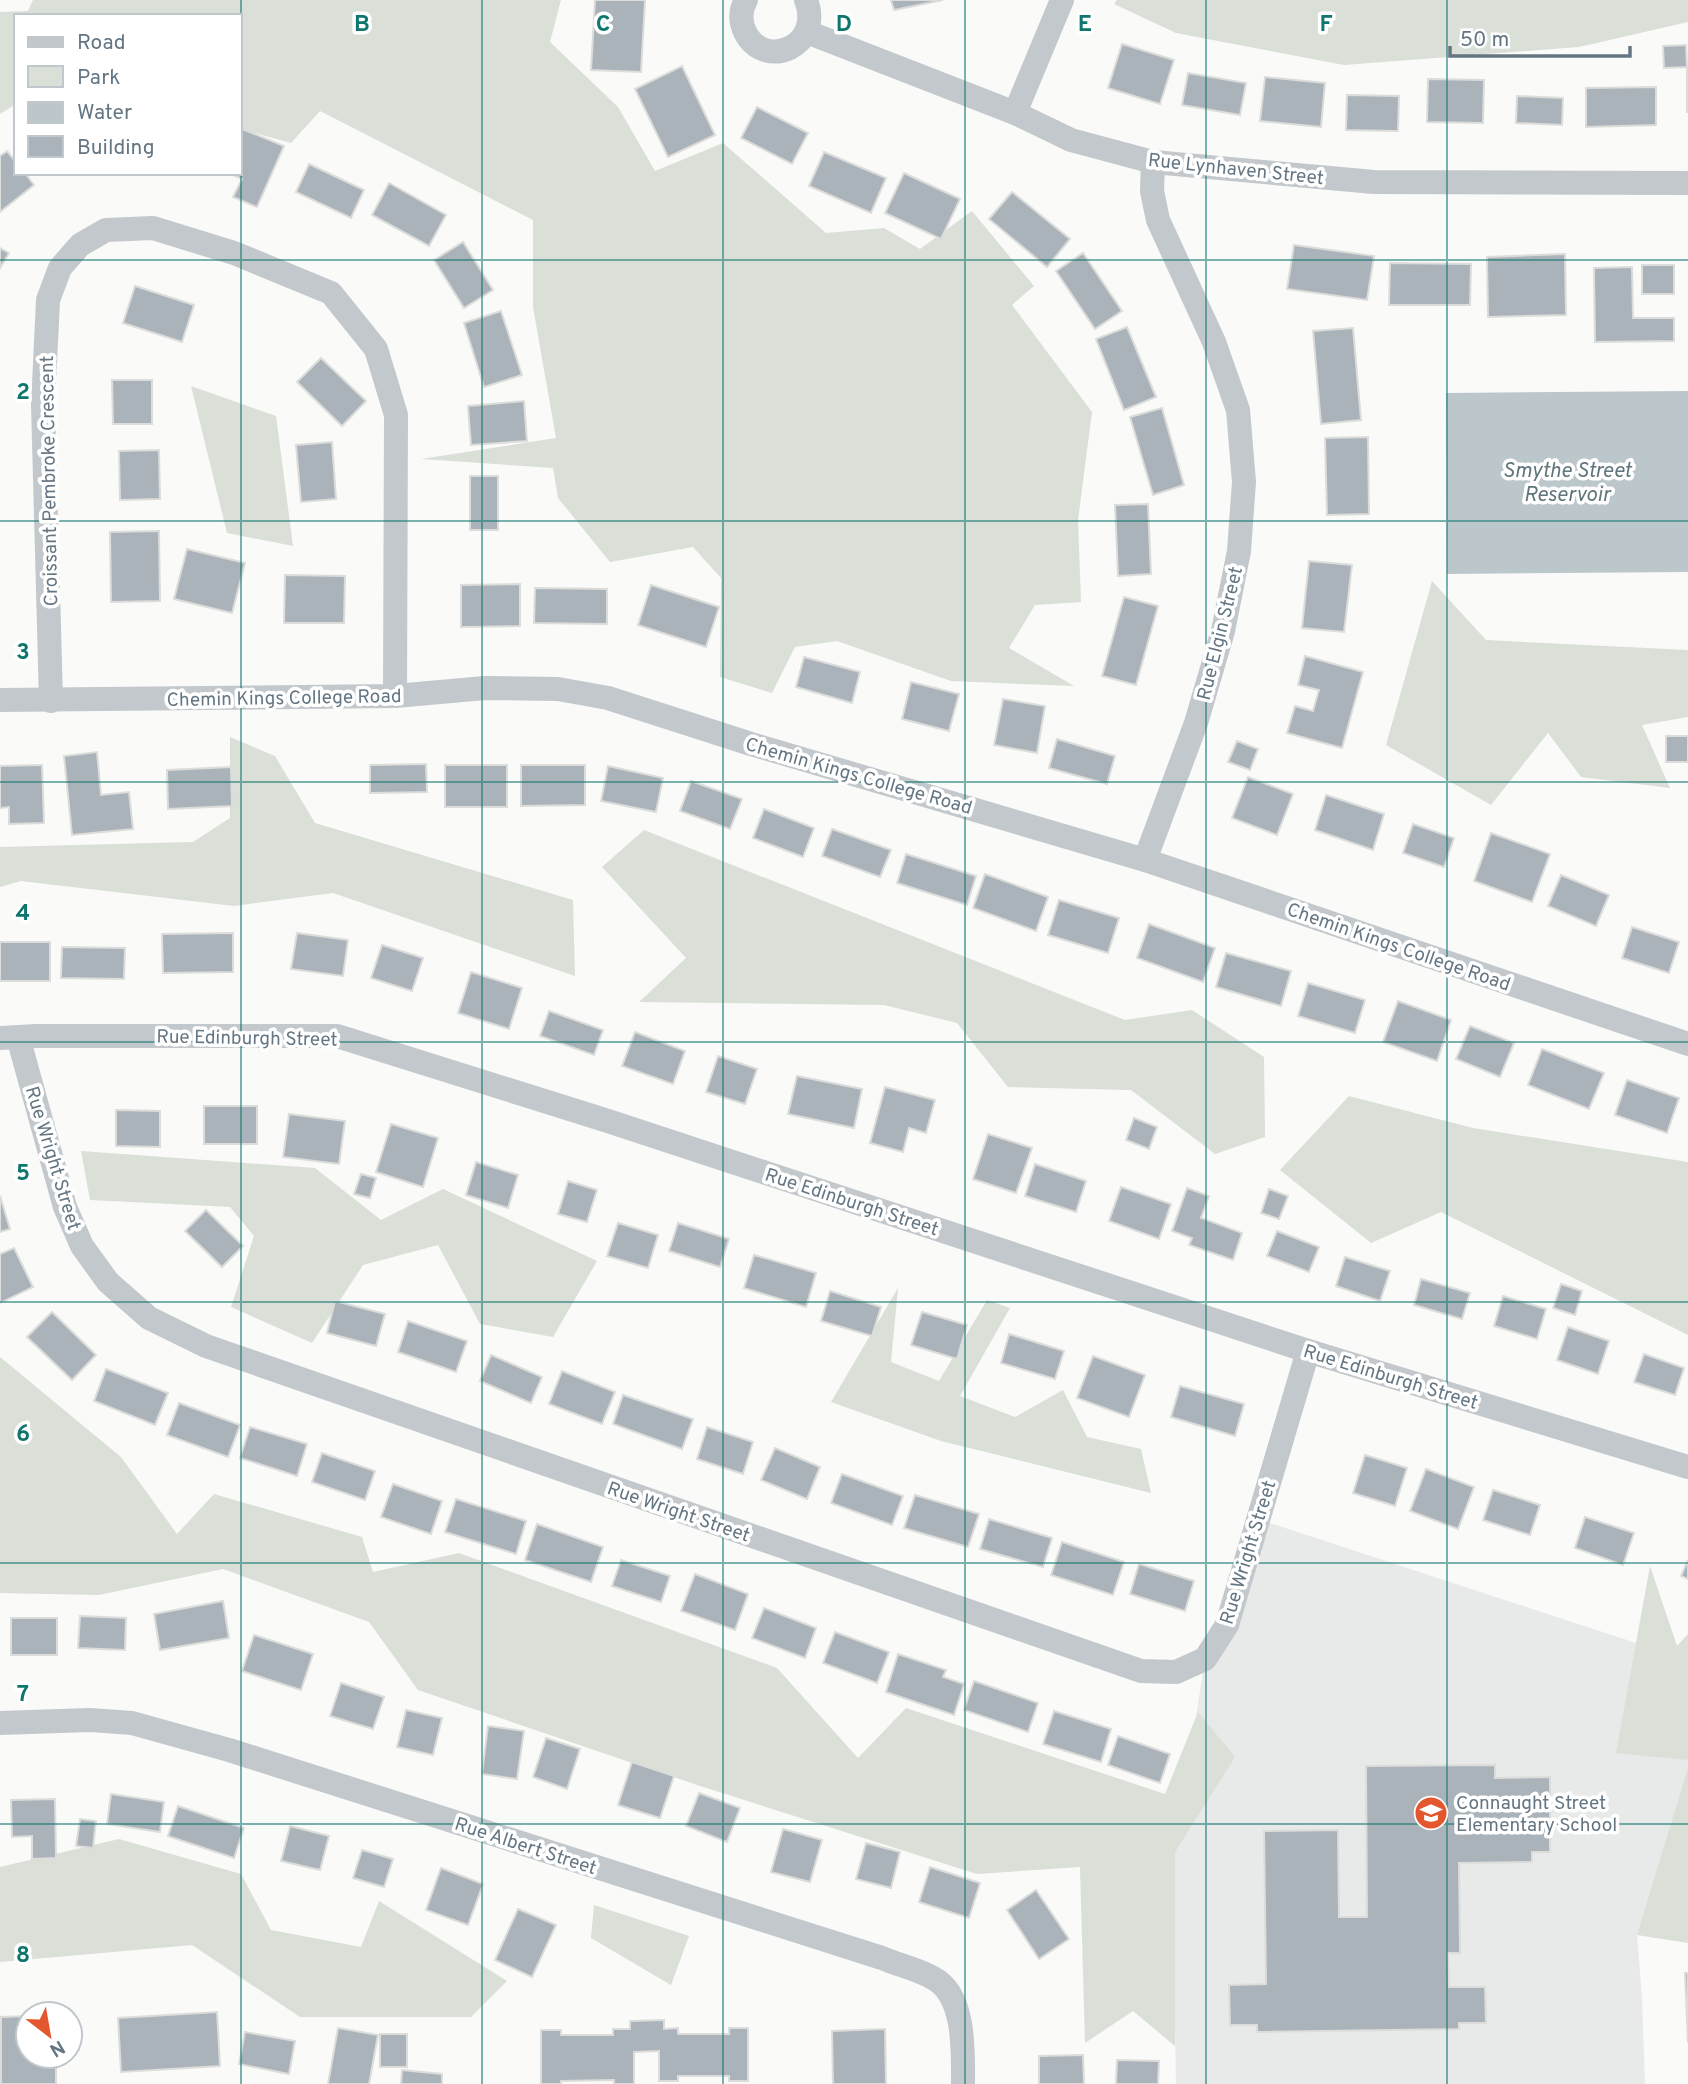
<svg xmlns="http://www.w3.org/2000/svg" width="1688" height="2084" font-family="Overpass,sans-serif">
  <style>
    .built { fill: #e8e9e9 }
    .green { fill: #dadfd7 }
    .water { fill: #bbc7cb }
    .building { fill: #aab3b9; stroke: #dcdcda; stroke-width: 2 }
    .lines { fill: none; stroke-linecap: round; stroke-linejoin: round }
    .minor { stroke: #c3c8cc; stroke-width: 24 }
    .grid { fill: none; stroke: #0f766e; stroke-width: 2; stroke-opacity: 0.55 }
    .labels { text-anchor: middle; stroke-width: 7; stroke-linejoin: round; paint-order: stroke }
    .street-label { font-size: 19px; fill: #657683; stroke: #fff }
    .poi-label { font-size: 19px; fill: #657683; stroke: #fff; text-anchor: start }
    .water-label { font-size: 21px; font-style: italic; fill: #60757c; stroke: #fff }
    .grid-label { font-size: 23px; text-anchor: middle; font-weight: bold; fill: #0f766e; stroke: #fff; stroke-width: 7; stroke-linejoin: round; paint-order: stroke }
  </style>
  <rect width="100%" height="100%" fill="#fafaf8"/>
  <polygon class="built" points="1258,1519 1688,1660 1688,1773 1662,1908 1637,1935 1642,1999 1645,2084 1176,2084 1173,1920 1175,1852 1205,1659"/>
  <g class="green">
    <polygon points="33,0 561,0 550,42 618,107 655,171 723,143 826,233 884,228 920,249 972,211 1034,286 1012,305 1092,412 1078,520 1081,602 1035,605 1009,648 1074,686 951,681 837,641 795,647 772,693 720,677 721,578 693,547 610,562 558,498 553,468 421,459 556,438 533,307 533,220 320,111 291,143 240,129 240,16 16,16 16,104 0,114 0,12 28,11"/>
    <polygon points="1117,0 1688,0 1688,22 1579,47 1344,65 1176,33 1114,4"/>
    <polygon points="191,386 276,416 293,546 227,533"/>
    <polygon points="1432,581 1486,640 1688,650 1688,717 1642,725 1670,788 1581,777 1548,733 1491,805 1386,745"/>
    <polygon points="230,737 275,756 315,823 573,900 575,976 333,893 234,906 21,881 0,887 0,847 193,842 230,818"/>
    <polygon points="644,830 1125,1020 1192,1010 1264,1057 1265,1137 1215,1154 1131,1090 1008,1087 957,1023 884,1005 639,1002 686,958 602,867"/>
    <polygon points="1349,1096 1473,1128 1688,1162 1688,1335 1441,1212 1371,1243 1280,1170"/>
    <polygon points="81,1151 315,1168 381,1220 443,1189 597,1261 553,1337 480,1324 438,1245 363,1265 312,1343 231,1307 254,1236 230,1207 90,1200"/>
    <polygon points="898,1288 891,1362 939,1381 987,1300 1010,1308 960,1396 1015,1417 1063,1390 1087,1437 1141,1449 1151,1493 941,1441 831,1402"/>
    <polygon points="0,1357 121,1457 177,1534 214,1494 362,1537 373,1572 459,1553 777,1668 858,1758 906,1708 1165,1794 1198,1712 1235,1757 1175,1852 1175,2046 1133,2011 1085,2043 1080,1867 977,1874 697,1785 418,1690 369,1622 223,1569 99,1595 0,1593"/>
    <polygon points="1650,1566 1677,1646 1688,1634 1688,1760 1616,1753"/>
    <polygon points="1688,1768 1688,1943 1637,1935"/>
    <polygon points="119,1839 241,1874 271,1930 361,1947 379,1901 507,1981 471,2017 300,2017 192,1945 0,1962 0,1867"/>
    <polygon points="594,1905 689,1936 671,1985 591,1938"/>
  </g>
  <polygon class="water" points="1688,391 1688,572 1447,574 1446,393"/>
  <g class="building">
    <polygon points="595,0 645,0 641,72 591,70"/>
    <polygon points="891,0 943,0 894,10"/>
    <polygon points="1122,44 1174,60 1160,104 1108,88"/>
    <polygon points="1686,45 1687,67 1664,68 1663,46"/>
    <polygon points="682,66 715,135 668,157 635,89"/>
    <rect x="1687" y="67" width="1" height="45"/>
    <polygon points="1188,73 1246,83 1240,115 1182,105"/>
    <polygon points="1265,77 1325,83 1321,127 1260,121"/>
    <polygon points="1428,79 1484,80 1483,123 1427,122"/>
    <polygon points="1656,87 1656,125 1586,127 1586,88"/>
    <polygon points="1347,95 1399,96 1398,131 1346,130"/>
    <polygon points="1517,96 1563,98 1562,125 1516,123"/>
    <polygon points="757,107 808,133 792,164 741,138"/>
    <polygon points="240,128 284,146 257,207 233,197 242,179 229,173 240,173"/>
    <polygon points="7,151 16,162 16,173 25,173 34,185 0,212 0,156"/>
    <polygon points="824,152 886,178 871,213 809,186"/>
    <polygon points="309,164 364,190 351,218 296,192"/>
    <polygon points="904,173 960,199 941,239 885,213"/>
    <polygon points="389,183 446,215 429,246 372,215"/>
    <polygon points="1012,192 1070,239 1047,267 989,219"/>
    <polygon points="463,242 493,290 464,308 434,260"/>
    <polygon points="1294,245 1374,256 1367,300 1287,289"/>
    <polygon points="0,248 9,253 0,268"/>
    <polygon points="1083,253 1122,311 1095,329 1056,271"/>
    <polygon points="1565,254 1566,315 1488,317 1487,257"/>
    <polygon points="1390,263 1471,264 1470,305 1389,305"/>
    <rect x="1642" y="265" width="32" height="29"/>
    <polygon points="1632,267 1633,318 1674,318 1674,341 1595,342 1594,268"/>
    <polygon points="135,286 194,305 182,342 123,323"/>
    <polygon points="501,311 522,375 484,387 464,323"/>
    <polygon points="1127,327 1156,397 1124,410 1096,339"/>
    <polygon points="1353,328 1361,420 1321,424 1313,331"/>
    <polygon points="321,358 366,401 342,426 297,382"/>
    <polygon points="112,380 152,380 152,424 113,424"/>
    <polygon points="524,401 527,441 471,445 468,406"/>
    <polygon points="1162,408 1184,485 1153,495 1130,417"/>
    <polygon points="1368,437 1369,514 1327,515 1325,438"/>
    <polygon points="332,442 336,499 301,502 296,445"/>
    <polygon points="159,450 160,499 120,500 119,451"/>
    <rect x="470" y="476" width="28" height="54"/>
    <polygon points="1148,504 1151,574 1118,576 1115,505"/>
    <polygon points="159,531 160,601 111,602 110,532"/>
    <polygon points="187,549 245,563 232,613 174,599"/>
    <polygon points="1309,561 1352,565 1344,632 1302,628"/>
    <polygon points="285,575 345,576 344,623 284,623"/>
    <polygon points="520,584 520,626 461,627 461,585"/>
    <polygon points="651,585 719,607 706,647 638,625"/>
    <polygon points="535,588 607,589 607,624 534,623"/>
    <polygon points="1124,597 1158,606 1136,685 1102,676"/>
    <polygon points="1305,656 1363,672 1342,748 1287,733 1295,706 1313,711 1319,690 1298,685"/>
    <polygon points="804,657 860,672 852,703 796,687"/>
    <polygon points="911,682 959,694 949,731 902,719"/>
    <polygon points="1003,699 1045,706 1037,753 994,745"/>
    <rect x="1666" y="736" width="22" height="26"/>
    <polygon points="1057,739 1115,756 1107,784 1049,768"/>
    <polygon points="1237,741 1258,749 1250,770 1228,762"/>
    <polygon points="97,752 101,795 129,792 133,829 72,835 64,756"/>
    <polygon points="426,764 427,792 370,793 370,765"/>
    <polygon points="42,765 44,823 9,824 9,807 0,808 0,766"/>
    <rect x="445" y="765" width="62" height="42"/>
    <polygon points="521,765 585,765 585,805 521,806"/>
    <polygon points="608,766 663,778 656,812 601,801"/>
    <polygon points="231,767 232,806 168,809 167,770"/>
    <polygon points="1248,777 1293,794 1277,835 1232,818"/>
    <polygon points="691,781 742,799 730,829 680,811"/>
    <polygon points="1326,795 1384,814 1373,850 1315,830"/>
    <polygon points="764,809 814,828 803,857 753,838"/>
    <polygon points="1413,824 1454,838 1444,867 1403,853"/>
    <polygon points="832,829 891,850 880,877 822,856"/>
    <polygon points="1491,833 1550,854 1532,902 1474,881"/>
    <polygon points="906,854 976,876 967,905 897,883"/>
    <polygon points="985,874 1048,897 1036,931 973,908"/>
    <polygon points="1561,875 1609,895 1596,926 1548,906"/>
    <polygon points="1059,900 1119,918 1108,953 1048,935"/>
    <polygon points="1149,924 1215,948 1203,982 1137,958"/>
    <polygon points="1632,927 1679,942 1669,973 1622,958"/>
    <polygon points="233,933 233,972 163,973 162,934"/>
    <polygon points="297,933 348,940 343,976 291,969"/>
    <rect x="0" y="942" width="50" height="39"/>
    <polygon points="382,945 423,958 412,991 371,978"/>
    <polygon points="62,947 125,948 124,979 61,978"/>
    <polygon points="1226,953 1291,971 1281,1006 1216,987"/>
    <polygon points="471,972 522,988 509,1029 458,1013"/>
    <polygon points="1308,983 1365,1000 1355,1033 1298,1016"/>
    <polygon points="1398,1001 1451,1020 1437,1061 1383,1042"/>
    <polygon points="549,1011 603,1030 594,1055 540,1036"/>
    <polygon points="1470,1026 1514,1043 1500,1077 1456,1059"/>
    <polygon points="635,1032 685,1051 673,1084 622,1066"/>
    <polygon points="1542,1049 1604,1073 1589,1109 1528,1085"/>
    <polygon points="718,1056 757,1069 745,1104 706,1092"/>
    <polygon points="797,1076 862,1089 854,1128 788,1114"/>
    <polygon points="1627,1080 1679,1098 1667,1133 1615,1115"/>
    <polygon points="885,1087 935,1100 926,1133 909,1128 903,1152 870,1143"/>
    <rect x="204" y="1106" width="53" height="38"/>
    <polygon points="116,1110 160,1111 160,1147 116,1146"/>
    <polygon points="289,1114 345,1121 339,1164 283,1157"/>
    <polygon points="1134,1118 1157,1127 1149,1149 1126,1140"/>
    <polygon points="391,1124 438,1138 423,1187 376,1172"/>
    <polygon points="988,1134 1032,1148 1016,1193 973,1179"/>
    <polygon points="476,1162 518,1175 508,1208 466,1195"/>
    <polygon points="1035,1164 1086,1181 1076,1212 1025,1196"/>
    <polygon points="361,1174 376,1178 370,1198 354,1194"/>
    <polygon points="568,1181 597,1190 587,1222 558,1214"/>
    <polygon points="1121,1187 1171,1204 1159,1239 1109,1221"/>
    <polygon points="1187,1188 1209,1196 1201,1218 1242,1233 1233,1260 1189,1245 1192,1238 1172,1231"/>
    <polygon points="1269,1189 1288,1196 1279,1219 1261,1213"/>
    <polygon points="0,1196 10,1229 0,1232"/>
    <polygon points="206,1210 243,1246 222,1267 185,1231"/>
    <polygon points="618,1223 658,1235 648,1268 607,1256"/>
    <polygon points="678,1223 729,1239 720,1267 669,1251"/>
    <polygon points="1277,1231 1319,1247 1309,1272 1267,1256"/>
    <polygon points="14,1248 33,1287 0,1303 0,1254"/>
    <polygon points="754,1255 816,1273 806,1307 744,1288"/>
    <polygon points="1345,1257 1390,1271 1380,1301 1336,1286"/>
    <polygon points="1421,1279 1470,1293 1462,1319 1414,1305"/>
    <polygon points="1561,1284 1582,1291 1575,1315 1553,1308"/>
    <polygon points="830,1291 881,1307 872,1336 821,1321"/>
    <polygon points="1503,1296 1546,1309 1537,1339 1494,1326"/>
    <polygon points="335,1301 385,1314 376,1346 327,1333"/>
    <polygon points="52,1312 96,1355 72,1380 27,1337"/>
    <polygon points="922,1312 967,1325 957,1359 911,1345"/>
    <polygon points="408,1321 467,1341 456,1372 398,1352"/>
    <polygon points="1568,1327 1609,1341 1598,1374 1557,1360"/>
    <polygon points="1009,1334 1064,1351 1055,1379 1001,1363"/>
    <polygon points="1644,1354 1684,1368 1675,1395 1634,1382"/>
    <polygon points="491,1355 542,1377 531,1403 480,1381"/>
    <polygon points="1093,1356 1145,1375 1129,1417 1077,1398"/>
    <polygon points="106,1369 168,1393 155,1425 94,1401"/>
    <polygon points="562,1371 615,1392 602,1424 549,1404"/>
    <polygon points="1180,1386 1244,1404 1235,1436 1171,1417"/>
    <polygon points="623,1395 693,1419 682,1449 613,1424"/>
    <polygon points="179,1403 240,1425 228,1457 167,1435"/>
    <polygon points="250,1427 307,1444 297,1476 240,1458"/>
    <polygon points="707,1427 753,1442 743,1474 697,1459"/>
    <polygon points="775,1448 820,1467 807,1499 761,1480"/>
    <polygon points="322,1453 375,1471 365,1500 312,1482"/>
    <polygon points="1365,1455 1407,1468 1395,1506 1353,1493"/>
    <polygon points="1426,1469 1474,1487 1458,1529 1410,1511"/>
    <polygon points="842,1474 903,1496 892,1525 831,1503"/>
    <polygon points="393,1484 442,1501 431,1534 381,1517"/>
    <polygon points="1493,1490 1540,1505 1530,1535 1483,1520"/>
    <polygon points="915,1495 979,1514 968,1547 904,1528"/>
    <polygon points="456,1499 526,1521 516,1554 445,1532"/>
    <polygon points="1585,1517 1634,1533 1623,1565 1575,1548"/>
    <polygon points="989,1519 1052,1538 1043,1567 980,1549"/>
    <polygon points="537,1524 603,1547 591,1582 525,1560"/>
    <polygon points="1062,1542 1124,1562 1113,1595 1051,1575"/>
    <polygon points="621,1560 670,1576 661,1602 612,1586"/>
    <polygon points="1688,1560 1688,1579 1681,1576"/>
    <polygon points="1139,1564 1194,1581 1185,1611 1130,1594"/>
    <polygon points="695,1574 748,1594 735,1630 681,1611"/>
    <polygon points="223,1601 229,1638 160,1650 154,1614"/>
    <polygon points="764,1608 816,1628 805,1658 752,1638"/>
    <polygon points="80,1616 126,1618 125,1650 78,1648"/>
    <rect x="11" y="1618" width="46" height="37"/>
    <polygon points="835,1632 889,1652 877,1683 823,1663"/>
    <polygon points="254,1635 313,1654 301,1690 242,1671"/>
    <polygon points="898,1654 946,1670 943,1677 964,1684 954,1715 886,1692"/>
    <polygon points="974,1681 1038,1703 1028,1732 964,1710"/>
    <polygon points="341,1683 384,1697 373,1729 330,1716"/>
    <polygon points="406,1710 442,1718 433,1755 397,1747"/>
    <polygon points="1054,1711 1111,1729 1101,1762 1043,1744"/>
    <polygon points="488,1726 524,1731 517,1779 482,1774"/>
    <polygon points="1118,1736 1170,1754 1160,1783 1108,1765"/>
    <polygon points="546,1738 580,1749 567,1789 533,1777"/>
    <polygon points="632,1762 674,1776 660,1818 618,1805"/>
    <polygon points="1495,1765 1495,1778 1550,1777 1550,1852 1532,1852 1532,1862 1459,1863 1460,1953 1448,1953 1449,1987 1485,1987 1486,2023 1459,2023 1459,2029 1257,2032 1257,2025 1230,2025 1229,1985 1266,1984 1264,1831 1338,1830 1339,1917 1367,1917 1366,1766"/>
    <polygon points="699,1793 740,1808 727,1842 686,1826"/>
    <polygon points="111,1794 164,1802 160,1832 107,1824"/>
    <polygon points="55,1799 56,1858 32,1859 32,1836 12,1837 11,1800"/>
    <polygon points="178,1806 244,1828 234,1858 168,1836"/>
    <polygon points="80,1819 96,1821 93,1848 76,1846"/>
    <polygon points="290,1826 329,1836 320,1870 281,1861"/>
    <polygon points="783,1829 822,1840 810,1882 771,1872"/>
    <polygon points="866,1843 900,1852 891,1888 856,1879"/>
    <polygon points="362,1850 393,1859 384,1887 353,1878"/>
    <polygon points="930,1867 980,1883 969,1918 919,1902"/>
    <polygon points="441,1868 483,1884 468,1925 426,1910"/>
    <polygon points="1036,1890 1069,1939 1039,1959 1007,1910"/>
    <polygon points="518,1909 556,1925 532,1977 495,1960"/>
    <polygon points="1685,1973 1688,1973 1688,2043"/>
    <polygon points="217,2012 220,2066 121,2072 118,2018"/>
    <polygon points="28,2016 28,2056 56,2056 56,2084 1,2084 1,2017"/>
    <polygon points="664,2020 664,2029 678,2028 678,2034 729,2034 729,2028 748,2028 748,2081 729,2081 729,2076 678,2076 678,2081 659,2081 659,2051 634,2052 634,2084 614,2084 614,2080 561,2081 561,2084 541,2084 541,2030 561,2030 561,2035 613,2035 613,2029 630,2029 630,2021"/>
    <polygon points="338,2028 378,2035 369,2084 328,2084"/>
    <polygon points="885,2029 886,2084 833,2084 832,2031"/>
    <polygon points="245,2032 295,2041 289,2074 239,2064"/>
    <rect x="380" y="2034" width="27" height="33"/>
    <polygon points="1083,2055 1084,2084 1039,2084 1039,2056"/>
    <polygon points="1117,2060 1159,2061 1158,2084 1116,2084"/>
    <polygon points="402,2070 442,2074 442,2084 401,2084"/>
  </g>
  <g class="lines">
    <g class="minor">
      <path d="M746,0c-6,10 -6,21 -1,32 20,40 79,13 61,-32"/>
      <polyline points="807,32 1015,113 1071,140 1153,162 1374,182 1688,183"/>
      <polyline points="1015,113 1062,0"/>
      <polyline points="0,700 395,696 485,688 558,689 608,698 751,744 1145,860 1688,1044"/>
      <polyline points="51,701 43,405 48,300 60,268 80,245 106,230 153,228 234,253 331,293 376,349 396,415 395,696"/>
      <polyline points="1145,860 1196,723 1223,631 1239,551 1244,482 1238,410 1214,342 1158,220 1152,191 1153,162"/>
      <polyline points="18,1037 65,1207 82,1246 108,1282 149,1318 206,1346 1141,1671 1176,1672 1205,1659 1227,1625 1308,1351"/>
      <polyline points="0,1038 36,1036 337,1036 608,1121 1308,1351 1688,1467"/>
      <path d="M0,1723l90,-3 42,3 97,27 653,208c16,7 35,11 51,20 33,17 30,75 30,106"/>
    </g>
  </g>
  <path class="grid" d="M241,0v2084M482,0v2084M723,0v2084M965,0v2084M1206,0v2084M1447,0v2084M0,260h1688M0,521h1688M0,782h1688M0,1042h1688M0,1302h1688M0,1563h1688M0,1824h1688"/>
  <defs>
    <symbol id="school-disc" viewBox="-11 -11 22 22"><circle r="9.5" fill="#e4572e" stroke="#fff"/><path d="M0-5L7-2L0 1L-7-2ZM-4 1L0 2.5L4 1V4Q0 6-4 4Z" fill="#fff"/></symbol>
  </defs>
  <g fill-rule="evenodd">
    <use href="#school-disc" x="1412" y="1794" width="38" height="38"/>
  </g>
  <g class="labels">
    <g class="street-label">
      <text transform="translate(1236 168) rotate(6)" y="7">Rue Lynhaven Street</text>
      <text transform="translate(48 481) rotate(-91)" y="7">Croissant Pembroke Crescent</text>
      <text transform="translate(1219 633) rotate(-76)" y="7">Rue Elgin Street</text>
      <text transform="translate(284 697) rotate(-1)" y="7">Chemin Kings College Road</text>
      <text transform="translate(859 775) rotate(16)" y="7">Chemin Kings College Road</text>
      <text transform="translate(1399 946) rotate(19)" y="7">Chemin Kings College Road</text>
      <text transform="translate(247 1037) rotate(1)" y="7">Rue Edinburgh Street</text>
      <text transform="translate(54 1158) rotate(73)" y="7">Rue Wright Street</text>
      <text transform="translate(852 1201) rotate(18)" y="7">Rue Edinburgh Street</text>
      <text transform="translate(1391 1376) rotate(17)" y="7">Rue Edinburgh Street</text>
      <text transform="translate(679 1511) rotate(19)" y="7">Rue Wright Street</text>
      <text transform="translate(1247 1552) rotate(-73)" y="7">Rue Wright Street</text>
      <text transform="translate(526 1845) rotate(18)" y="7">Rue Albert Street</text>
    </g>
    <g class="poi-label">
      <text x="1456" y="1809">Connaught Street<tspan x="1456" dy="22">Elementary School</tspan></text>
    </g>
    <g class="water-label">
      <text x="1567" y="477">Smythe Street<tspan x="1567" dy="24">Reservoir</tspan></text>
    </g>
  </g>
  <g class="grid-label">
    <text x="362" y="31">B</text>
    <text x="603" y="31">C</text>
    <text x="844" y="31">D</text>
    <text x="1085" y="31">E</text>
    <text x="1326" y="31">F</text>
    <text x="23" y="399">2</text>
    <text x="23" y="659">3</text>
    <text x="23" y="920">4</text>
    <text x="23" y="1180">5</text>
    <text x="23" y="1441">6</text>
    <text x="23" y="1701">7</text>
    <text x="23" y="1962">8</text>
  </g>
  <rect x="14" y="14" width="228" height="161" fill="#ffffff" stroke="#c1c8cd" stroke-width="2"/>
  <rect x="28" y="37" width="35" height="10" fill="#c3c8cc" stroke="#c1c8cd" stroke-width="2"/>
  <text x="77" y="49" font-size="21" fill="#657683">Road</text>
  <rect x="28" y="66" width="35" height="21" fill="#dadfd7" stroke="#c1c8cd" stroke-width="2"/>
  <text x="77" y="84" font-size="21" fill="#657683">Park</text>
  <rect x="28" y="102" width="35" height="21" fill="#bbc7cb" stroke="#c1c8cd" stroke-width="2"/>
  <text x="77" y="119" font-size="21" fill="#657683">Water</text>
  <rect x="28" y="136" width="35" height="21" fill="#aab3b9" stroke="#c1c8cd" stroke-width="2"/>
  <text x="77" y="154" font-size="21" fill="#657683">Building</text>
  <g transform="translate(49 2035) rotate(149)"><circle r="33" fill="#ffffff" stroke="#c1c8cd" stroke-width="2"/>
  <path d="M0-5L12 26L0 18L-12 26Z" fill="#e4572e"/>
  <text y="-10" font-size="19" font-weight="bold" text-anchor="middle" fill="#657683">N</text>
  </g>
  <path d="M1450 46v10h180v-10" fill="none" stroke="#657683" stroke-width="3.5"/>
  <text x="1460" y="46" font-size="21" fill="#657683" stroke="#ffffff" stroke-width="5" paint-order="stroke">50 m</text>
</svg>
